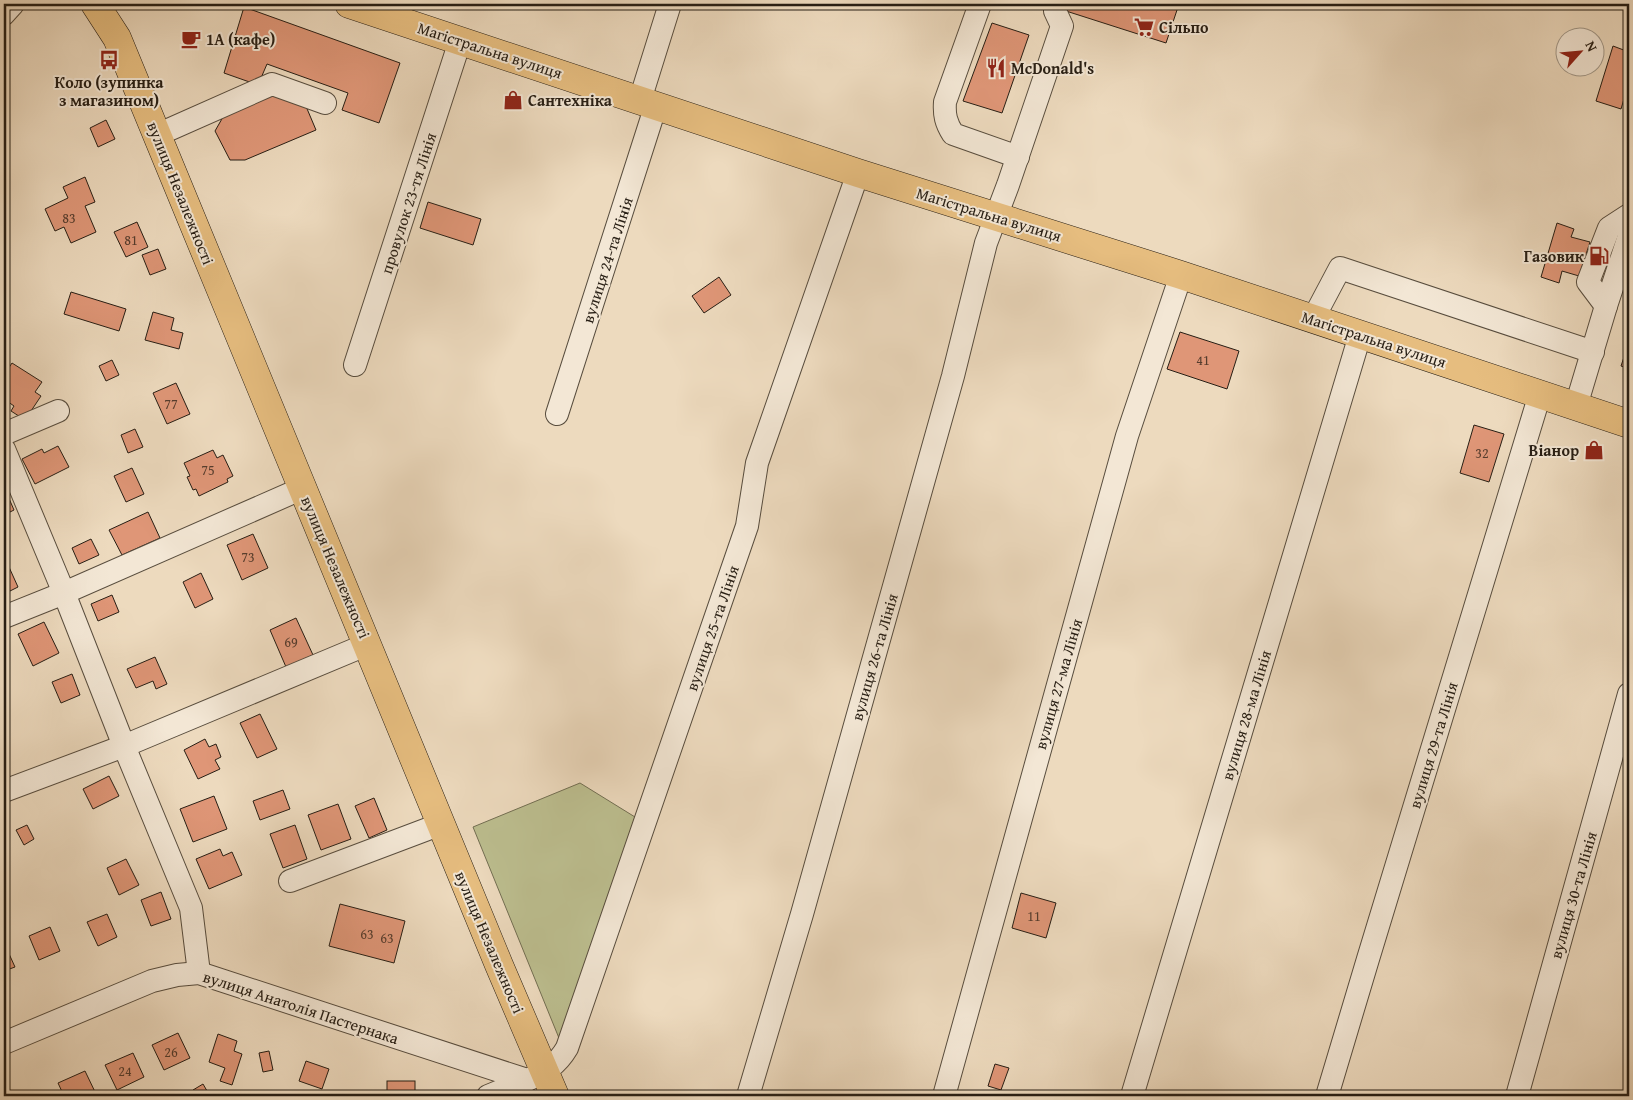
<svg xmlns="http://www.w3.org/2000/svg" width="1633" height="1100" font-family="'Gentium Book Plus',serif">
  <style>
    .green { fill: #bcbe8f; stroke: #726e52 }
    .building { fill: #df9677; stroke: #271e14 }
    .lines { fill: none; stroke-linecap: round; stroke-linejoin: round }
    .minor-casing { stroke: #584d3e; stroke-width: 24 }
    .major-casing { stroke: #271e14; stroke-width: 29 }
    .minor { stroke: #f3e7d5; stroke-width: 22 }
    .major { stroke: #e6bd7f; stroke-width: 28 }
    .labels { text-anchor: middle; stroke-width: 4; stroke-linejoin: round; paint-order: stroke }
    .number-label { font-size: 14px; fill: #553c2d }
    .poi-label { font-size: 16px; font-weight: bold; fill: #271e14; stroke: #f3e7d5; text-anchor: start }
    .street-label { font-size: 16px; fill: #271e14; stroke: #f3e7d5 }
  </style>
  <rect width="100%" height="100%" fill="#eddabe"/>
  <filter id="stains"><feTurbulence type="fractalNoise" baseFrequency=".004" numOctaves="4"/><feColorMatrix values="0 0 0 0 .2 0 0 0 0 .09 0 0 0 0 .02 0 0 0 .5 -.17"/></filter>
  <radialGradient id="worn" r=".72"><stop offset=".6" stop-color="#630" stop-opacity="0"/><stop offset="1" stop-color="#630" stop-opacity=".3"/></radialGradient>
  <polygon class="green" points="580,783 635,817 561,1043 473,827"/>
  <g class="building">
    <polygon points="1069,4 1179,4 1166,43 1066,11"/>
    <polygon points="244,7 400,63 379,123 342,110 348,93 267,64 258,85 224,73"/>
    <polygon points="992,23 1029,35 1002,113 963,101"/>
    <polygon points="1613,46 1629,52 1629,82 1621,109 1596,101"/>
    <polygon points="297,85 316,130 245,160 230,160 215,131 223,117"/>
    <polygon points="106,120 115,139 98,147 90,128"/>
    <polygon points="85,177 95,202 85,206 96,232 71,243 64,227 55,231 45,209 68,198 63,187"/>
    <polygon points="428,202 481,219 473,245 420,228"/>
    <polygon points="137,222 148,247 126,257 114,232"/>
    <polygon points="1557,223 1574,229 1571,237 1590,242 1579,276 1562,271 1559,283 1541,277"/>
    <polygon points="158,249 166,269 150,275 142,255"/>
    <polygon points="719,277 731,295 704,313 692,296"/>
    <polygon points="71,292 126,309 119,331 64,314"/>
    <polygon points="153,312 174,318 171,330 183,333 179,349 145,340"/>
    <polygon points="1180,332 1239,351 1227,389 1167,369"/>
    <polygon points="1629,342 1629,369 1621,366"/>
    <polygon points="112,360 119,375 106,381 99,366"/>
    <polygon points="12,363 42,382 35,392 41,396 25,420 11,411 14,406 4,399 4,375"/>
    <polygon points="176,383 190,414 167,424 153,393"/>
    <polygon points="1474,425 1504,434 1489,482 1460,473"/>
    <polygon points="135,429 143,447 128,453 121,435"/>
    <polygon points="58,446 69,467 35,484 22,459 42,449 44,453"/>
    <polygon points="213,450 217,458 223,455 233,476 227,479 228,482 199,496 196,489 193,490 187,477 190,476 184,463"/>
    <polygon points="132,468 144,494 126,502 114,476"/>
    <polygon points="4,487 14,510 4,515"/>
    <polygon points="148,512 160,538 122,555 109,530"/>
    <polygon points="253,534 268,568 242,580 227,545"/>
    <polygon points="91,539 99,555 79,564 72,548"/>
    <polygon points="4,556 18,587 4,594"/>
    <polygon points="201,573 213,599 195,608 183,582"/>
    <polygon points="112,595 119,612 98,621 91,604"/>
    <polygon points="296,618 313,655 286,667 270,630"/>
    <polygon points="44,622 59,653 33,666 18,634"/>
    <polygon points="155,657 167,684 156,689 153,681 136,688 127,669"/>
    <polygon points="72,674 80,695 61,703 52,682"/>
    <polygon points="260,714 277,749 257,758 240,723"/>
    <polygon points="205,739 209,747 216,744 221,757 215,760 220,769 198,779 184,750"/>
    <polygon points="109,776 119,796 93,809 83,789"/>
    <polygon points="283,790 290,809 260,820 253,801"/>
    <polygon points="214,796 227,829 193,842 180,809"/>
    <polygon points="374,798 387,830 369,838 355,806"/>
    <polygon points="338,804 351,839 321,850 308,815"/>
    <polygon points="27,825 34,839 24,845 16,830"/>
    <polygon points="295,825 307,859 283,868 270,834"/>
    <polygon points="220,849 223,856 232,852 242,875 209,889 196,859"/>
    <polygon points="126,859 139,885 119,895 107,868"/>
    <polygon points="161,892 171,919 151,926 141,900"/>
    <polygon points="1021,893 1056,903 1046,938 1012,928"/>
    <polygon points="340,904 405,921 394,963 329,946"/>
    <polygon points="107,914 117,937 98,946 87,922"/>
    <polygon points="50,927 60,951 39,960 29,936"/>
    <polygon points="5,945 15,967 4,971 4,946"/>
    <polygon points="178,1033 190,1058 164,1070 152,1045"/>
    <polygon points="218,1034 237,1041 234,1051 242,1054 232,1085 220,1081 225,1068 209,1062"/>
    <polygon points="269,1051 273,1070 263,1072 259,1053"/>
    <polygon points="133,1053 144,1077 117,1090 105,1065"/>
    <polygon points="306,1061 329,1069 322,1089 299,1081"/>
    <polygon points="995,1064 1009,1068 1001,1090 988,1086"/>
    <polygon points="85,1071 97,1096 64,1096 58,1083"/>
    <rect x="387" y="1081" width="28" height="15"/>
    <polygon points="203,1084 210,1096 197,1096 193,1090"/>
    <polygon points="988,1091 1002,1096 986,1096"/>
  </g>
  <g class="lines">
    <defs>
      <g id="minor">
        <path d="M980,4l-35,98c-1,13 1,21 8,32l65,23"/>
        <polyline points="4,14 13,4"/>
        <polyline points="640,100 670,4"/>
        <polyline points="157,135 272,84 325,103"/>
        <polyline points="1606,306 1588,282 1609,228 1629,215"/>
        <polyline points="1313,319 1340,268 1593,352"/>
        <polyline points="355,365 460,41"/>
        <polyline points="1576,406 1606,306 1629,236"/>
        <polyline points="557,414 656,105"/>
        <polyline points="4,434 58,411"/>
        <polyline points="4,449 64,593 303,488"/>
        <polyline points="4,617 64,593 124,746 191,908 199,973"/>
        <polyline points="4,791 124,746 368,644"/>
        <polyline points="290,881 441,824"/>
        <path d="M4,1043l148,-62 25,-6 22,-2 328,107c17,-7 30,-15 40,-32l180,-522 10,-63 101,-290"/>
        <polyline points="488,1096 527,1080"/>
        <polyline points="748,1096 802,914 953,376 986,243 1008,185 1062,26 1055,11 1057,4"/>
        <polyline points="944,1096 1127,436 1181,275"/>
        <polyline points="1132,1096 1360,335"/>
        <polyline points="1327,1096 1368,959 1540,394"/>
        <polyline points="1517,1096 1629,694"/>
      </g>
      <g id="major">
        <polyline points="95,4 117,38 499,965 555,1096"/>
        <polyline points="349,4 858,173 1181,275 1629,424"/>
      </g>
    </defs>
    <use href="#minor" class="minor-casing"/>
    <use href="#major" class="major-casing"/>
    <use href="#minor" class="minor"/>
    <use href="#major" class="major"/>
  </g>
  <defs>
    <symbol id="supermarket-bare" viewBox="-9 -9 18 18"><path d="M-6-5.5h2.5l.6 2H6L4.5 2H-2.5L-4.4-4H-6ZM-1.5 3.2a1.3 1.3 0 1 0 .1 0ZM3 3.2a1.3 1.3 0 1 0 .1 0Z" fill="#8f2418" stroke="#f3e7d5" stroke-width="2.5" paint-order="stroke"/></symbol>
    <symbol id="cafe-bare" viewBox="-9 -9 18 18"><path d="M-5.5-4.5H6V0H3Q3 3.5 0 3.5H-2.5Q-5.5 3.5-5.5 0ZM3-3.2v2h1.7v-2ZM-6 4.5H4V6H-6Z" fill="#8f2418" stroke="#f3e7d5" stroke-width="2.5" paint-order="stroke"/></symbol>
    <symbol id="bus-bare" viewBox="-9 -9 18 18"><path d="M-5-6H5V4H4V6H2V4H-2V6H-4V4H-5ZM-3.5-4V0h7V-4ZM-3.5 1.2v1.5H-2V1.2ZM2 1.2v1.5H3.5V1.2Z" fill="#8f2418" stroke="#f3e7d5" stroke-width="2.5" paint-order="stroke"/></symbol>
    <symbol id="restaurant-bare" viewBox="-9 -9 18 18"><path d="M-5-6h1v4h1v-4h1v4h1v-4h1v5L-1.5 .5V6h-2V.5L-5-1ZM5-6V6H3V1.5H1.5Q1.5-4 5-6Z" fill="#8f2418" stroke="#f3e7d5" stroke-width="2.5" paint-order="stroke"/></symbol>
    <symbol id="shop-bare" viewBox="-9 -9 18 18"><path d="M-5-2.5h2.3a2.7 3.5 0 0 1 5.4 0H5L5.5 6h-11ZM-1.5-2.5h3a1.5 2.3 0 0 0-3 0Z" fill="#8f2418" stroke="#f3e7d5" stroke-width="2.5" paint-order="stroke"/></symbol>
    <symbol id="fuel-bare" viewBox="-9 -9 18 18"><path d="M-5.5-6h7V0h2V4h1.3V-2.5L3-4.5l.8-.8L6-3V5H2.5V1h-1V6h-7ZM-4.2-4.7v3.2H.2V-4.7Z" fill="#8f2418" stroke="#f3e7d5" stroke-width="2.5" paint-order="stroke"/></symbol>
  </defs>
  <g fill-rule="evenodd">
    <use href="#supermarket-bare" x="1130" y="13" width="28" height="28"/>
    <use href="#cafe-bare" x="177" y="25" width="28" height="28"/>
    <use href="#bus-bare" x="95" y="46" width="28" height="28"/>
    <use href="#restaurant-bare" x="982" y="54" width="28" height="28"/>
    <use href="#shop-bare" x="499" y="86" width="28" height="28"/>
    <use href="#fuel-bare" x="1585" y="242" width="28" height="28"/>
    <use href="#shop-bare" x="1580" y="436" width="28" height="28"/>
  </g>
  <g class="labels">
    <g class="number-label">
      <text x="69" y="223">83</text>
      <text x="131" y="245">81</text>
      <text x="1203" y="365">41</text>
      <text x="171" y="409">77</text>
      <text x="1482" y="458">32</text>
      <text x="208" y="475">75</text>
      <text x="248" y="562">73</text>
      <text x="291" y="647">69</text>
      <text x="1034" y="921">11</text>
      <text x="367" y="939">63</text>
      <text x="387" y="943">63</text>
      <text x="171" y="1057">26</text>
      <text x="125" y="1076">24</text>
    </g>
    <g class="poi-label">
      <text x="1159" y="33">Сільпо</text>
      <text x="206" y="45">1А (кафе)</text>
      <text x="1011" y="74">McDonald's</text>
      <text x="109" y="88" text-anchor="middle">Коло (зупинка<tspan x="109" dy="18">з магазином)</tspan></text>
      <text x="528" y="106">Сантехніка</text>
      <text x="1584" y="262" text-anchor="end">Газовик</text>
      <text x="1579" y="456" text-anchor="end">Віанор</text>
    </g>
    <g class="street-label">
      <text transform="translate(490 50) rotate(18)" y="6">Магістральна вулиця</text>
      <text transform="translate(181 193) rotate(68)" y="6">вулиця Незалежності</text>
      <text transform="translate(408 203) rotate(-72)" y="6">провулок 23-тя Лінія</text>
      <text transform="translate(989 214) rotate(17)" y="6">Магістральна вулиця</text>
      <text transform="translate(607 260) rotate(-72)" y="6">вулиця 24-та Лінія</text>
      <text transform="translate(1374 339) rotate(18)" y="6">Магістральна вулиця</text>
      <text transform="translate(336 567) rotate(67)" y="6">вулиця Незалежності</text>
      <text transform="translate(712 628) rotate(-71)" y="6">вулиця 25-та Лінія</text>
      <text transform="translate(874 657) rotate(-74)" y="6">вулиця 26-та Лінія</text>
      <text transform="translate(1058 684) rotate(-74)" y="6">вулиця 27-ма Лінія</text>
      <text transform="translate(1246 715) rotate(-73)" y="6">вулиця 28-ма Лінія</text>
      <text transform="translate(1433 745) rotate(-73)" y="6">вулиця 29-та Лінія</text>
      <text transform="translate(1573 895) rotate(-74)" y="6">вулиця 30-та Лінія</text>
      <text transform="translate(490 942) rotate(67)" y="6">вулиця Незалежності</text>
      <text transform="translate(301 1007) rotate(18)" y="6">вулиця Анатолія Пастернака</text>
    </g>
  </g>
  <rect width="1633" height="1100" fill="none" stroke="#eddabe" stroke-width="20"/>
  <rect x="5" y="5" width="1623" height="1090" fill="none" stroke="#271e14" stroke-width="2.5"/>
  <rect x="10" y="10" width="1613" height="1080" fill="none" stroke="#271e14"/>
  <g transform="translate(1580 52) rotate(63)"><circle r="24" fill="#f3e7d5" stroke="#a19788"/>
  <path d="M0-4L9 19L0 12L-9 19Z" fill="#8f2418"/>
  <text y="-8" font-size="14" font-weight="bold" text-anchor="middle" fill="#271e14">N</text>
  </g>
  <rect width="100%" height="100%" filter="url(#stains)"/>
  <rect width="100%" height="100%" fill="url(#worn)"/>
</svg>
